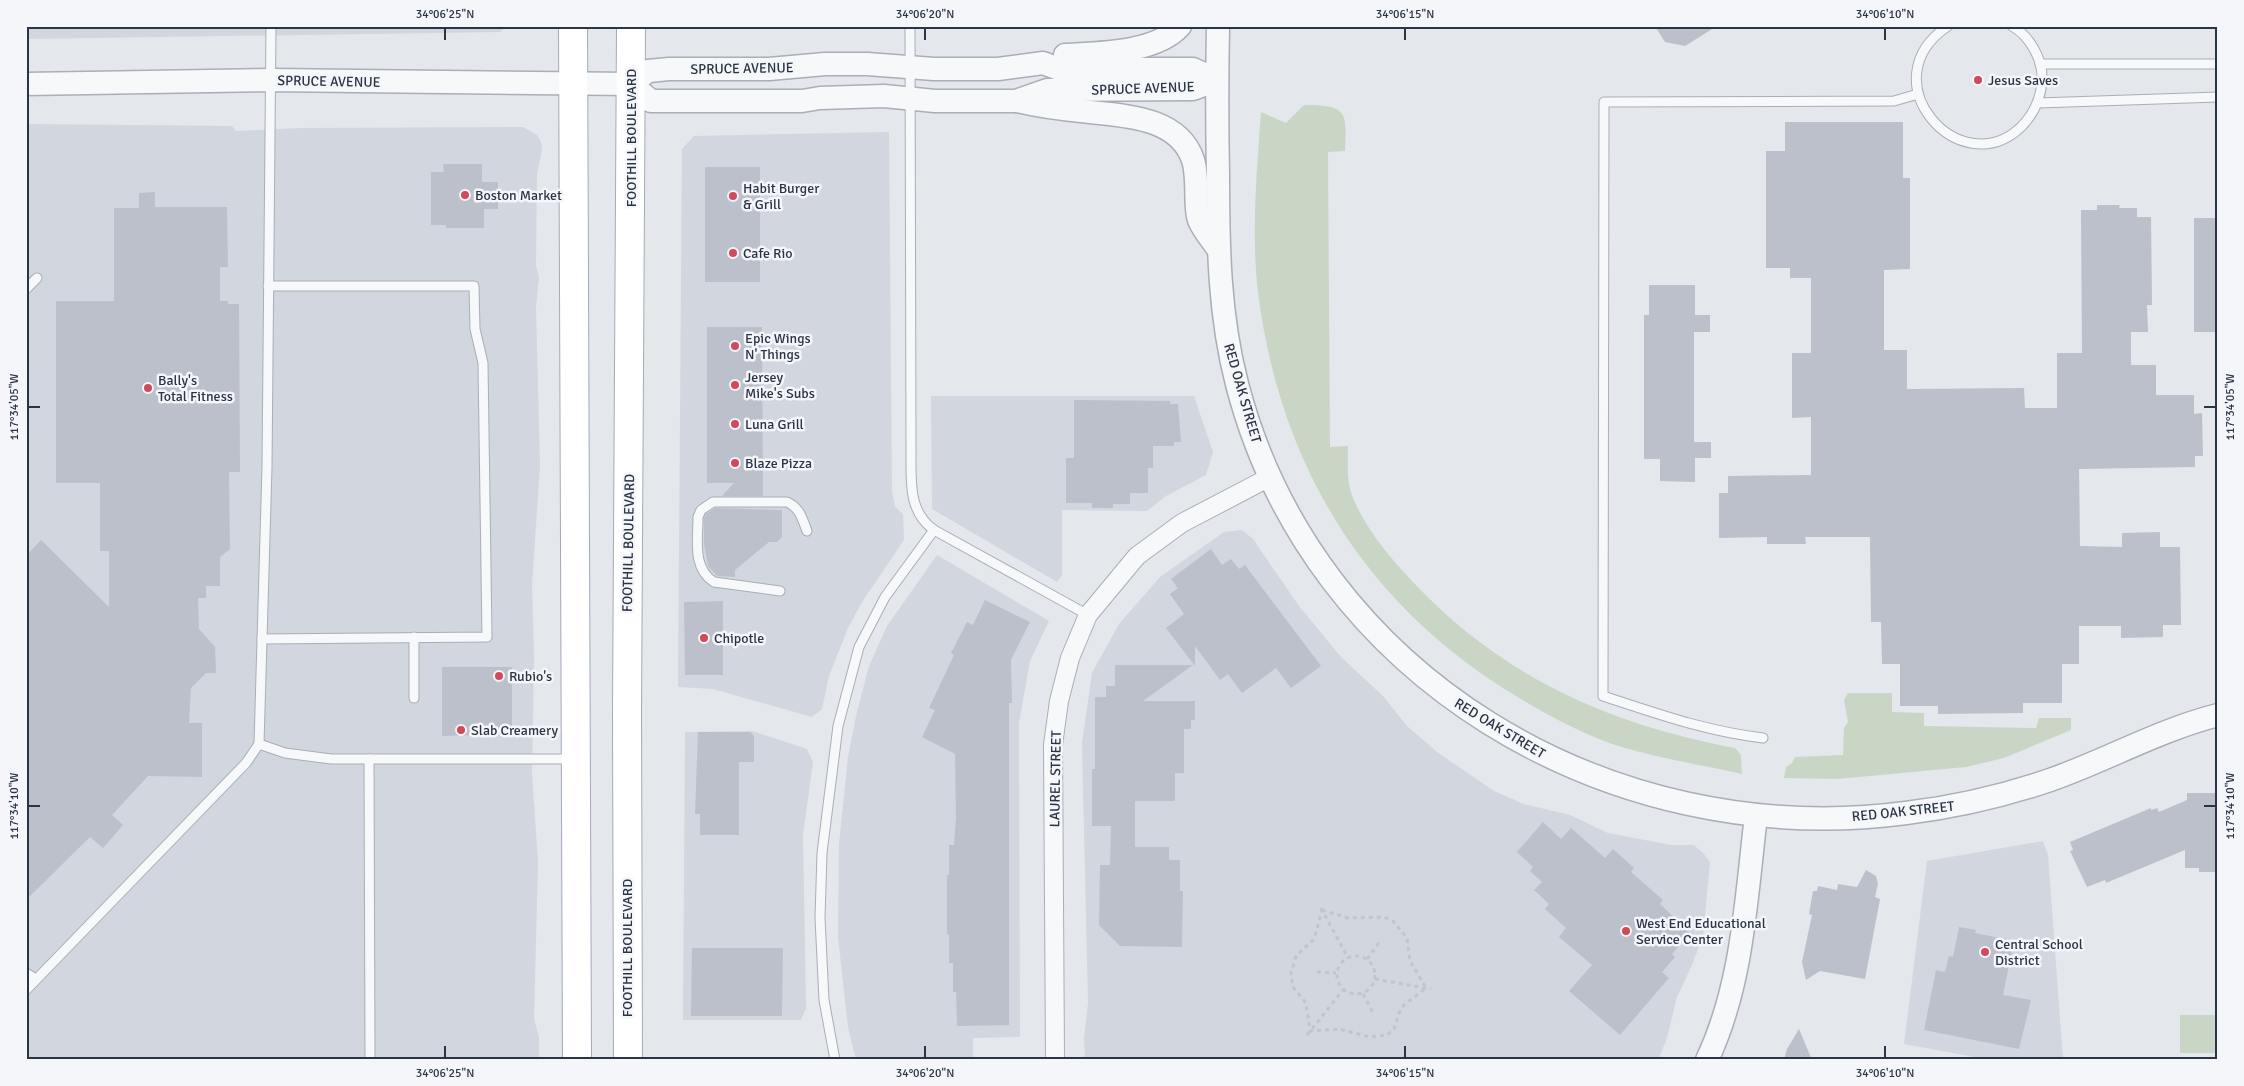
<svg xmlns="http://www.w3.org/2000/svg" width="2244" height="1086" font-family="Signika,sans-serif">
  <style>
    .built { fill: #d2d6de }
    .green { fill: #c9d6c5 }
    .building { fill: #bbc0ca }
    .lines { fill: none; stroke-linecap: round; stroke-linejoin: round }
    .service-casing { stroke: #a9aeb7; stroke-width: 11 }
    .minor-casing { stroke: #a9aeb7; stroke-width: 20 }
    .tertiary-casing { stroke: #a9aeb7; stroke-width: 25 }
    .primary-casing { stroke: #a3abb8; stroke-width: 30 }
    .path { stroke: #c2c5cb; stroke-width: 3; stroke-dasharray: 4 4; stroke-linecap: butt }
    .service { stroke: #f7f8fa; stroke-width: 9 }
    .minor { stroke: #f7f8fa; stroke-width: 18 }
    .tertiary { stroke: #f7f8fa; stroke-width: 22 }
    .primary { stroke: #fff; stroke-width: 28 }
    .ticks { fill: none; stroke: #2b3445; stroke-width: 2 }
    .poi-dot { fill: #d1495b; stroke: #f4f6f9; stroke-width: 2 }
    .labels { text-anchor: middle; stroke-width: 5; stroke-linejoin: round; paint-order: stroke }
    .street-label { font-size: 14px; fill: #2b3445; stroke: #f4f6f9 }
    .poi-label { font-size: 14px; fill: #2b3445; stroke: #f4f6f9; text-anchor: start }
    .neatline { fill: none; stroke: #2b3445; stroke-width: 2 }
    .ticks-label { font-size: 12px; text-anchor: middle; fill: #2b3445 }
  </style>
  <rect width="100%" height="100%" fill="#e4e7ec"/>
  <g class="built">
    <polygon points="26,26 507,26 500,32 26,39"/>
    <polygon points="26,124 232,126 236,131 301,128 523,127 537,135 541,142 542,149 537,175 536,266 539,277 536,307 540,466 532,584 534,658 532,775 538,862 534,1019 539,1037 539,1060 26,1060"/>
    <polygon points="889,132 892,492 895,507 903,514 904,540 862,602 848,628 829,676 822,709 812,717 713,689 678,687 682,149 694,136"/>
    <polygon points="931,396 1194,396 1213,452 1206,475 1166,496 1147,511 1062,510 1062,575 1057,582 932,509"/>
    <polygon points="1242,530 1253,539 1299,606 1341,657 1383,696 1407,726 1437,752 1494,791 1524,804 1570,815 1608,833 1671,845 1694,845 1703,853 1710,862 1703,936 1692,965 1677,997 1667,1038 1658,1060 1085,1060 1084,1038 1088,1003 1082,743 1092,673 1119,624 1160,577 1224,532"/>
    <polygon points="937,555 1049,621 1030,661 1019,723 1020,1037 973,1038 973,1060 856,1060 848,1027 838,937 839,844 848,757 856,716 869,666 887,626"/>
    <polygon points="752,731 807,749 813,762 803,835 806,1008 801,1020 683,1020 685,732"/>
    <polygon points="2043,841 2048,855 2063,1060 1991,1060 1904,1044 1927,861"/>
  </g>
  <g class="green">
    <path d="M1304,105c43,0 43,6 41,46l-17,1 2,295 18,-1c0,17 -2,36 5,52 13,31 37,60 59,83 90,96 196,143 323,167l6,7 1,19c-39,-9 -79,-15 -117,-26 -37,-11 -72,-30 -104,-49 -154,-91 -241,-231 -263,-407 -7,-59 -1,-121 3,-180l25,11z"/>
    <polygon points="1848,693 1892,693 1892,712 1924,713 1924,726 2036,728 2039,718 2071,718 2071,730 2004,758 1966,767 1837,779 1784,778 1786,767 1792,763 1795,757 1843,755 1844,728 1848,722 1844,700"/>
    <rect x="2180" y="1015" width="38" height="38"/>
  </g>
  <g class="building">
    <polygon points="1655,26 1717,26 1685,46 1665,42"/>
    <polygon points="1785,122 1903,122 1903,178 1910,178 1910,269 1884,270 1884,350 1907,350 1907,389 2024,388 2025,408 2057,408 2057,353 2082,353 2081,210 2097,210 2097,205 2120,205 2119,208 2137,208 2137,217 2151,217 2152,305 2147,305 2148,332 2131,332 2131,365 2156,365 2156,395 2194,395 2194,414 2202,413 2203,456 2195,456 2195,467 2079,469 2080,546 2122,547 2122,533 2160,532 2160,547 2180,547 2181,625 2163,625 2163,637 2121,638 2121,626 2079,626 2079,664 2062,664 2062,703 2023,703 2023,713 1938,714 1938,706 1900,706 1900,664 1882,664 1881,622 1871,622 1870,537 1805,537 1806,544 1767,544 1767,537 1719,538 1719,493 1728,493 1728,476 1811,475 1811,417 1792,418 1792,353 1811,353 1811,278 1790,278 1790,268 1766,268 1766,151 1785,151"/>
    <polygon points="443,164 482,164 482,182 498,182 498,209 484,209 484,228 446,228 446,225 431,225 431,172 444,172"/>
    <rect x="705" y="167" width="55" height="115"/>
    <polygon points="155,192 155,207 227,207 228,267 220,267 220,301 228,301 228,304 239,304 240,472 229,472 230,549 220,557 220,586 206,586 206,598 198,598 199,629 215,647 216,673 206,673 191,688 189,723 202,723 202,777 148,776 112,815 123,825 103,848 90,837 26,900 26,556 41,540 109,607 109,551 100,551 100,483 56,483 56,301 114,301 114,208 139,208 139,193"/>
    <rect x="2194" y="218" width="24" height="114"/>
    <polygon points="1649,285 1695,285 1695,315 1710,315 1710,332 1694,332 1694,442 1711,442 1711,458 1695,458 1695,482 1660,481 1660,459 1644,459 1644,315 1649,315"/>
    <polygon points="707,327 762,327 763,496 722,496 734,483 707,483"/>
    <polygon points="1074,400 1170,401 1170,404 1178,404 1181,442 1174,442 1174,446 1153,446 1153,468 1148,468 1148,493 1130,493 1130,504 1113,504 1113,508 1092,508 1092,503 1066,503 1066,458 1074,458"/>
    <polygon points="715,508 782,510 782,537 777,542 769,542 735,570 735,577 717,576 708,566 704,544 704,518 706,514"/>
    <polygon points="1211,549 1222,565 1231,559 1239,569 1245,565 1321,666 1291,688 1276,668 1242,693 1228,674 1220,680 1195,646 1195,666 1166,628 1184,614 1170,594 1178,588 1171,579"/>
    <polygon points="985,600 1030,622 1011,660 1012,703 1009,703 1009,1025 957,1026 956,992 953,992 953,963 949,963 949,934 947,934 947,875 949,875 949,845 954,845 956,817 955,754 922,737 935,710 929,708 954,655 951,653 967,622 973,625"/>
    <polygon points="723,601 723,675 685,675 684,602"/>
    <polygon points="1115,665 1193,665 1143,701 1195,701 1195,720 1191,720 1191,729 1184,729 1184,773 1175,773 1175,801 1135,801 1135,847 1169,847 1169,860 1180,860 1180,891 1183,891 1182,947 1120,946 1099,925 1100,865 1110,865 1111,826 1092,826 1092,769 1095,769 1095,697 1106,697 1106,686 1115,686"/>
    <polygon points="442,667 512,667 512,734 442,736"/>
    <polygon points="698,732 750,732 754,736 754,762 739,762 739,835 700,835 700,814 695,814"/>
    <polygon points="2187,793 2218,793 2217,872 2199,872 2199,868 2185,868 2185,850 2106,883 2105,880 2087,887 2070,851 2073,850 2070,842 2151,808 2151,810 2157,808 2159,812 2187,800"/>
    <polygon points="1543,822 1561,839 1571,828 1605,858 1613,849 1634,868 1631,872 1663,900 1660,904 1690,933 1672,954 1675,957 1662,972 1669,978 1620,1035 1569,991 1592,965 1559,937 1566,928 1545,909 1549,904 1534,890 1542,882 1530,871 1533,867 1517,852"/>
    <polygon points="1866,870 1876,876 1878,884 1875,897 1880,899 1865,979 1820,971 1806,980 1802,962 1812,915 1809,914 1813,891 1817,891 1818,886 1837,890 1838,884 1857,887"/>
    <polygon points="1959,927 1976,930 1975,933 2014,941 2003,995 2031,1000 2019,1049 1924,1030 1936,970 1945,972 1949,956 1953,957"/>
    <polygon points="692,948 783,948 782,1016 691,1016"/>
    <polygon points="1799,1029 1812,1060 1784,1060 1787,1049"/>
  </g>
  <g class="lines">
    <defs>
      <g id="service">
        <path d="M910,26l1,430c0,28 -2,56 23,74l154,85"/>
        <path d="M1948,26c-81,54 12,159 73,101 13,-13 20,-28 21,-47 1,-20 -12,-44 -30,-54"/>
        <polyline points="2040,64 2218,64"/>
        <polyline points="2038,103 2218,97"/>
        <polyline points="26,289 37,278"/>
        <path d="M780,591l-66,-9c-22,-14 -16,-42 -16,-65l3,-7 12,-8h74c13,6 15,16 20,29"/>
        <polyline points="414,637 414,698"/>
        <polyline points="262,639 487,637 483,363 475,329 474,286 268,286"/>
        <path d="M1763,738c-58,-7 -105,-24 -160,-42l1,-594 290,-1 24,-7"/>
        <polyline points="259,744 285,753 331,759 574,759"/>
        <polyline points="369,759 370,1060"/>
        <polyline points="26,973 36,979"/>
        <polyline points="26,990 246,763 259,744 267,467 271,26"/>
        <polyline points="835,1060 824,1000 820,918 822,853 838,726 859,647 885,597 934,530"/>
      </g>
      <polyline id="minor" points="1055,1060 1053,745 1059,701 1070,658 1088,615 1137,556 1182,523 1270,477"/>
      <g id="tertiary">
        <path d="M1218,26c-1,50 -1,99 0,149 0,71 1,140 19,209 76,294 374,468 669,429 49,-6 97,-17 144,-33 57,-20 109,-50 168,-65"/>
        <path d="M1065,55c34,-2 91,-2 115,-29"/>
        <polyline points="26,84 270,80 631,84 648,71 669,69 769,69 825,64 867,64 934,69 998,69 1043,63 1059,69 1193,69 1217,80"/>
        <polyline points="631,84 651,101 802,101 820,98 884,96 935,101 1016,101 1047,90 1193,89 1217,80"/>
        <path d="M1017,101c21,5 42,8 64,10 40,5 97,4 112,49 6,18 1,48 6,60 4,10 13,20 19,29"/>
        <path d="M1707,1060c36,-76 39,-162 49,-244"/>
      </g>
      <g id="primary">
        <polyline points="573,26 577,1060"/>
        <polyline points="628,1060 627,711 631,26"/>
      </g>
    </defs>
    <use href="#service" class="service-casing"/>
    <use href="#minor" class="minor-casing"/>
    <use href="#tertiary" class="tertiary-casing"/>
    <use href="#primary" class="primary-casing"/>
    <g class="path">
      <polyline points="1321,908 1348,958"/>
      <polygon points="1322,910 1348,918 1384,917 1393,921 1407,938 1410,961 1426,988 1404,1005 1399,1013 1394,1029 1387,1035 1370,1037 1339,1029 1310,1031 1306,1003 1293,987 1291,973 1296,956 1313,940 1316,933"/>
      <circle cx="1356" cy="975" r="19"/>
      <polyline points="1367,959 1381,940"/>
      <polyline points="1317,972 1336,973"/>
      <polyline points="1375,979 1431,989"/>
      <polyline points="1363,994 1373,1013"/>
      <polyline points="1307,1035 1343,990"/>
      <polyline points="513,1059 513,1060"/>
    </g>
    <use href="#service" class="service"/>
    <use href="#minor" class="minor"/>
    <use href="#tertiary" class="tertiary"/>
    <use href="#primary" class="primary"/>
  </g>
  <path class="ticks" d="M445,28v12M925,28v12M1405,28v12M1885,28v12M28,407h12M2204,407h12M28,806h12M2204,806h12M445,1046v12M925,1046v12M1405,1046v12M1885,1046v12"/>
  <g class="poi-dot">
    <circle cx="1978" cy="80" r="5"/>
    <circle cx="465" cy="195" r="5"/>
    <circle cx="733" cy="196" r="5"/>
    <circle cx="733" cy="253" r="5"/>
    <circle cx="735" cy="346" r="5"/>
    <circle cx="735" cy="385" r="5"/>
    <circle cx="148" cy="388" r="5"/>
    <circle cx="735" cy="424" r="5"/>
    <circle cx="735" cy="463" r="5"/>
    <circle cx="704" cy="638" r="5"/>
    <circle cx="499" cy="676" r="5"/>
    <circle cx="461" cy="730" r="5"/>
    <circle cx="1626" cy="931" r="5"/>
    <circle cx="1985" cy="952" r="5"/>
  </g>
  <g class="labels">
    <g class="street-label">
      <text transform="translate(742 68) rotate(-1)" y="5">SPRUCE AVENUE</text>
      <text transform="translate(329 81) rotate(1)" y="5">SPRUCE AVENUE</text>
      <text transform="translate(1143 88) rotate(-2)" y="5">SPRUCE AVENUE</text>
      <text transform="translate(631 138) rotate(-90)" y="5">FOOTHILL BOULEVARD</text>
      <text transform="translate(1243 393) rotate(74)" y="5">RED OAK STREET</text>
      <text transform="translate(628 543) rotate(-89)" y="5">FOOTHILL BOULEVARD</text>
      <text transform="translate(1500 728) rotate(31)" y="5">RED OAK STREET</text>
      <text transform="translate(1055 779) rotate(-89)" y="5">LAUREL STREET</text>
      <text transform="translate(1903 811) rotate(-6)" y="5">RED OAK STREET</text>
      <text transform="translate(627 948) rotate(-90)" y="5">FOOTHILL BOULEVARD</text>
    </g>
    <g class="poi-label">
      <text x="1988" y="85">Jesus Saves</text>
      <text x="743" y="193">Habit Burger<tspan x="743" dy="16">&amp; Grill</tspan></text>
      <text x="475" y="200">Boston Market</text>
      <text x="743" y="258">Cafe Rio</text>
      <text x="745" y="343">Epic Wings<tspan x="745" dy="16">N' Things</tspan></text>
      <text x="745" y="382">Jersey<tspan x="745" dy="16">Mike's Subs</tspan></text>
      <text x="158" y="385">Bally's<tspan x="158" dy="16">Total Fitness</tspan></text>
      <text x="745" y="429">Luna Grill</text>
      <text x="745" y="468">Blaze Pizza</text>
      <text x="714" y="643">Chipotle</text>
      <text x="509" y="681">Rubio's</text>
      <text x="471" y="735">Slab Creamery</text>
      <text x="1636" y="928">West End Educational<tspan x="1636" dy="16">Service Center</tspan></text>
      <text x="1995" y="949">Central School<tspan x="1995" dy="16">District</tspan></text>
    </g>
  </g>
  <rect width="2244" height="1086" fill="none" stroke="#f4f6f9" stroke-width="55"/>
  <rect x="28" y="28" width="2188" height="1030" class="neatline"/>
  <g class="ticks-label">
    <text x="445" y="18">34°06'25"N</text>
    <text x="925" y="18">34°06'20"N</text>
    <text x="1405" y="18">34°06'15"N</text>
    <text x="1885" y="18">34°06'10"N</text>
    <text transform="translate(2230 407) rotate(-90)" y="4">117°34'05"W</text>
    <text transform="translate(14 407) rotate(-90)" y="4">117°34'05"W</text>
    <text transform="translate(2230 806) rotate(-90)" y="4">117°34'10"W</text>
    <text transform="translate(14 806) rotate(-90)" y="4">117°34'10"W</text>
    <text x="445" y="1077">34°06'25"N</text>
    <text x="925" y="1077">34°06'20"N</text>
    <text x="1405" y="1077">34°06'15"N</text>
    <text x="1885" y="1077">34°06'10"N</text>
  </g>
</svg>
